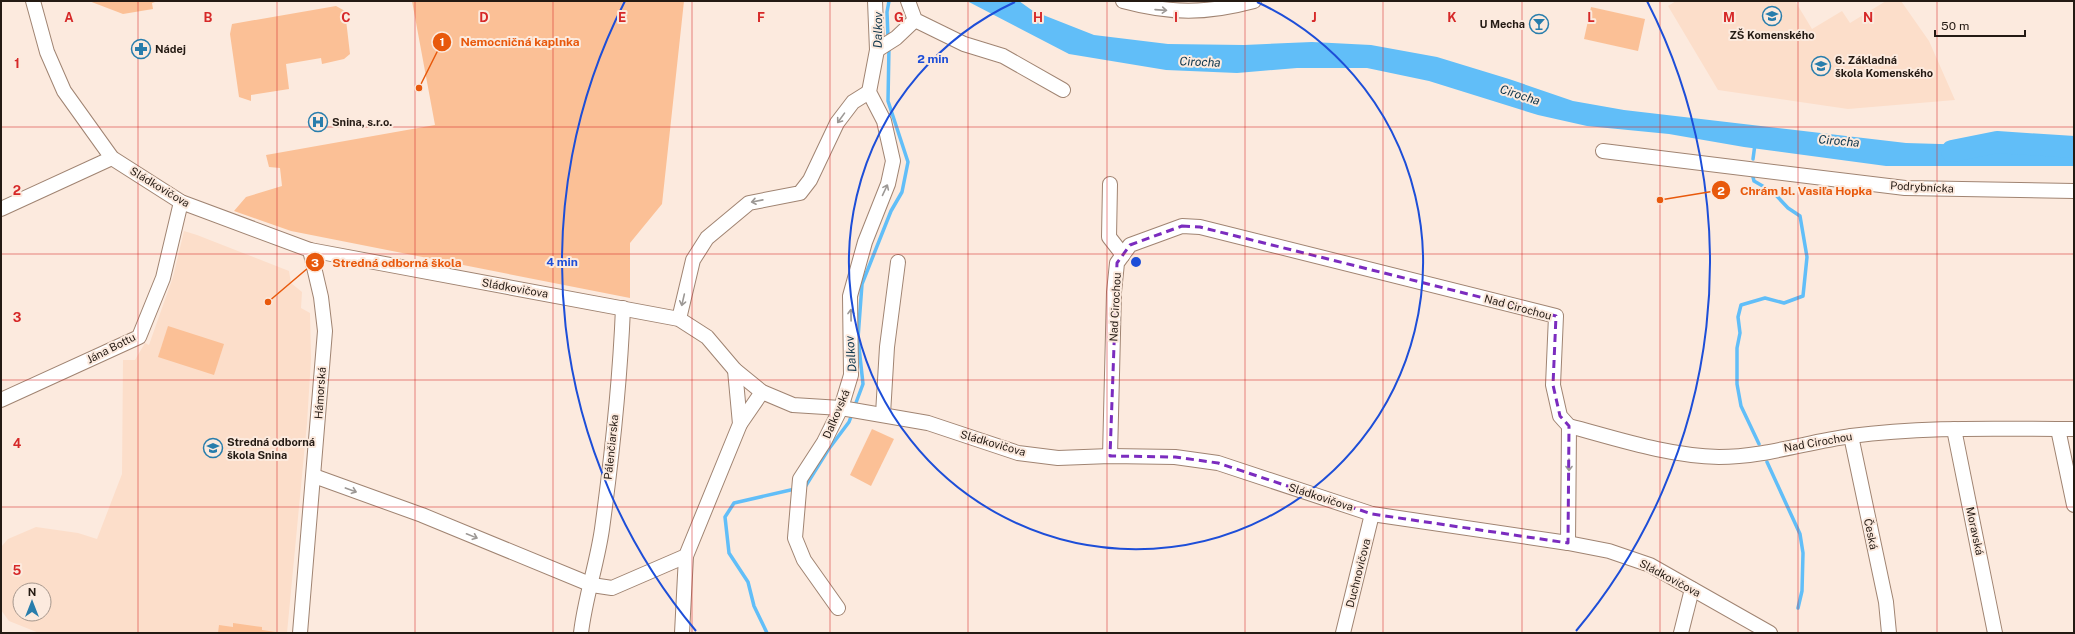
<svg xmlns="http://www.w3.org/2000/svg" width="2075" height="634" font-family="'Public Sans',sans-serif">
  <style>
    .built { fill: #fcdeca; fill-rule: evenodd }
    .green { fill: #fbc096 }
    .water { fill: #61bef8 }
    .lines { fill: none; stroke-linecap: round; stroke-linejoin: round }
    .stream { stroke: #61bef8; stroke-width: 3.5 }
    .river { stroke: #61bef8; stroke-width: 22 }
    .minor-casing { stroke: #a08472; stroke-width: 16 }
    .minor { stroke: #fff; stroke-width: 14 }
    .oneway { stroke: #9c9895 }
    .marked { fill: none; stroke: #7b2cbf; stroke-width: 3; stroke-dasharray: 8 5; stroke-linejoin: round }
    .grid { fill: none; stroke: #d62828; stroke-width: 1; stroke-opacity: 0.55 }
    .ring { fill: none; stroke: #1d4ed8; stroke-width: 2 }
    .labels { text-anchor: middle; stroke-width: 4; stroke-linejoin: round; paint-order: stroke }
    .poi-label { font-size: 11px; font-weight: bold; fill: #241a13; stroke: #fceade; text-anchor: start }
    .street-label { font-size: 11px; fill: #241a13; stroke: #fceade }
    .water-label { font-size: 12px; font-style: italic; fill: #0b344b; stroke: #fceade }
    .grid-label { font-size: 13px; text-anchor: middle; font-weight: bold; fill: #d62828; stroke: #fceade; stroke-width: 4; stroke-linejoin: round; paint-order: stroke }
    .centre { fill: #1d4ed8; stroke: #fceade; stroke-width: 2 }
    .ring-label { font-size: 12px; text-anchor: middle; font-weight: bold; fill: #1d4ed8; stroke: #fceade; stroke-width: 4; stroke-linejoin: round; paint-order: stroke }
    .leader { fill: none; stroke: #e8590c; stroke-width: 1.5 }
    .callout-dot { fill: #e8590c; stroke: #fceade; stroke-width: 1.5 }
    .mark-label { font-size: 12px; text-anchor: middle; font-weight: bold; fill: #fff }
    .callout-label { font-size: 12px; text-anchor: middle; font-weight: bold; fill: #e8590c; stroke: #fceade; stroke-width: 4; stroke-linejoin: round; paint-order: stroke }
  </style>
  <rect width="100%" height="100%" fill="#fceade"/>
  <g class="built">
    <polygon points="1676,1 1795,1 1812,29 1842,11 1850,23 1886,1 1901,1 1929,41 1955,100 1848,109 1718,90 1668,6"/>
    <path d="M184,231l13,4 92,36 2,12 11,9 -1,16 9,5 1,46 -4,64 -20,210h-248l-30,-12 -8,-11v-63l7,-8 28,-12 42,6 19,6 25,-65 1,-114h12l10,-17 4,2 24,-68zM20,590h24v24h-24z"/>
  </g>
  <g class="green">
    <polygon points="89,1 158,1 152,3 153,9 123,14"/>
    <polygon points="412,1 684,1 662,204 630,243 630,298 291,231 234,211 246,197 282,186 280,168 269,167 266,155 435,125"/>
    <polygon points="336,6 345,11 350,54 344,59 322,64 321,58 286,64 289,89 251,95 251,101 239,97 230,34 232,24"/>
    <polygon points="1591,7 1645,19 1638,51 1584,39"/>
    <polygon points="168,326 224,344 214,375 158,357"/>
    <polygon points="872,429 894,439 871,486 850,475"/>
    <polygon points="233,623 262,627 262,630 283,633 218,633 219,625 233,627"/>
  </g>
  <polygon class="water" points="967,1 1019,1 1033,11 1094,35 1168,44 1244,45 1312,42 1371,45 1437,57 1509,79 1573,101 1624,110 1906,143 2007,146 2074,142 2074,166 1886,166 1744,147 1669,134 1587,126 1538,115 1429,81 1367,68 1297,68 1237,73 1166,70 1069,54"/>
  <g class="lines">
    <g class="stream">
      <polyline points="888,38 887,12 889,1"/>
      <polyline points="1753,159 1755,144"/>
      <polyline points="1752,173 1754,181 1773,192 1788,208 1800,216 1807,257 1803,296 1784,303 1765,298 1741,305 1738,317 1740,333 1737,348 1737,384 1741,406 1759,444"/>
      <polyline points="854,408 863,384 858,338 862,284 891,211 902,192 908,162 888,101 889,46"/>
      <polyline points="1767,462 1800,534 1803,553 1802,591 1798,608"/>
      <polyline points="805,487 828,450 849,422 852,414"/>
      <polyline points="767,633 754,606 748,582 729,553 725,517 734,503 795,489"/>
    </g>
    <polyline class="river" points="1952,151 1997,142 2074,147"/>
    <defs>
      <g id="minor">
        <polyline points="33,1 47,52 64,91 112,158 181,202 310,250 679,319 707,337 735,370 762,392 793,405 841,408 928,423 1018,453 1058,458 1110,456 1175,457 1218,463 1372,514 1568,543 1609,551 1650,565 1770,633"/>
        <polyline points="908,1 915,20 964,44 1003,56 1063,90"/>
        <path d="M1123,1c48,13 83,13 131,0"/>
        <polyline points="877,50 896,38 915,20"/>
        <polyline points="1603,151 1905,188 2074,191"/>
        <polyline points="1110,184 1109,237 1123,255"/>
        <polyline points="1,209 112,158"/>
        <polyline points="679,319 693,260 707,238 749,203 800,193 810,180 837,123 853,102 869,92"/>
        <polyline points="1,400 139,337 163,278 181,202"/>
        <polyline points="883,414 887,347 898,262"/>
        <polyline points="740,424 762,392"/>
        <polyline points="1954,429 1995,633"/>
        <polyline points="2058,429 2074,505"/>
        <polyline points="1851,436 1886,602 1889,633"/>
        <path d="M1110,456l4,-164 3,-29 13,-18 52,-19 18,1 356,89 -3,69 7,31 9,10c49,13 99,30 150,31 45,0 88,-15 132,-21 73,-10 149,-7 223,-7"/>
        <polyline points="314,476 422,515 592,585 612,588 686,556 740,424 735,370"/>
        <polyline points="1568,543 1569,426"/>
        <polyline points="838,608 804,560 795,538 800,479 824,442 841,408 851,375 850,296 865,242 888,184 893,161 884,121 869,92 877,50 875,1"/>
        <polyline points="300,633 325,331 321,297 310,250"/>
        <path d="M581,633c4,-35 16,-69 21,-104 10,-73 18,-148 21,-221"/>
        <polyline points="682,633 686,556"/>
        <polyline points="1343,633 1372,514"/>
        <polyline points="1681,633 1692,589"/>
      </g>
    </defs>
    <use href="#minor" class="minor-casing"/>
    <use href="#minor" class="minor"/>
  </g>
  <defs><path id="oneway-shaft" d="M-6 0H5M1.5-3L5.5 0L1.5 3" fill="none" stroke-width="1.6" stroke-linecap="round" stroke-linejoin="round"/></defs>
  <g class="oneway">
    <use href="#oneway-shaft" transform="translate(1161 10) rotate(4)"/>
    <use href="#oneway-shaft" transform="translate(841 118) rotate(126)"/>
    <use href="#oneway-shaft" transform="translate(885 190) rotate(-65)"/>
    <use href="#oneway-shaft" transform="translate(757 201) rotate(169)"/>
    <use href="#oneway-shaft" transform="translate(683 300) rotate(103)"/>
    <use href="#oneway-shaft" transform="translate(851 315) rotate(-91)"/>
    <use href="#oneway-shaft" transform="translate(1569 465) rotate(90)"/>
    <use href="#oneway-shaft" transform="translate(351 490) rotate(20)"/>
    <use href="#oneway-shaft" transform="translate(472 536) rotate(22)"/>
  </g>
  <path class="marked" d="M1182,226l18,1 356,89 -3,69 7,31 9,10 -1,117 -196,-29 -154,-51 -43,-6 -65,-1 7,-193 13,-18z"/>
  <path class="grid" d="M138,1v632M277,1v632M415,1v632M553,1v632M692,1v632M830,1v632M968,1v632M1107,1v632M1245,1v632M1383,1v632M1522,1v632M1660,1v632M1798,1v632M1937,1v632M1,127h2073M1,254h2073M1,380h2073M1,507h2073"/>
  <g class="ring">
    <path d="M1257 2A287 287 0 1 1 1015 2"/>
    <path d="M696 631A574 574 0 0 1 625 1M1647 1A574 574 0 0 1 1576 631"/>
  </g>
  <defs>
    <symbol id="school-ring" viewBox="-11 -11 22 22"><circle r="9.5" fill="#fceade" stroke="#287dac" stroke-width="1.5"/><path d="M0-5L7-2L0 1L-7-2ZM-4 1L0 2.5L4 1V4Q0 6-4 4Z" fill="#287dac"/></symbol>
    <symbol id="bar-ring" viewBox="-11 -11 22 22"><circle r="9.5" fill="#fceade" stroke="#287dac" stroke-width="1.5"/><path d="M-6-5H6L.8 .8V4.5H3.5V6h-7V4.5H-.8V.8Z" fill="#287dac"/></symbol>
    <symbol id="pharmacy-ring" viewBox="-11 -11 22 22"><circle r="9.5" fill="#fceade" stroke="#287dac" stroke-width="1.5"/><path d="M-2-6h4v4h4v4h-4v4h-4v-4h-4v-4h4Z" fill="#287dac"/></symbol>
    <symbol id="hospital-ring" viewBox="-11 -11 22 22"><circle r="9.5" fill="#fceade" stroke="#287dac" stroke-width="1.5"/><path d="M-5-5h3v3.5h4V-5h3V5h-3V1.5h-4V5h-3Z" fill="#287dac"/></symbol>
  </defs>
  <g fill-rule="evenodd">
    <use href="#school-ring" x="1761" y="5" width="22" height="22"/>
    <use href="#bar-ring" x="1528" y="13" width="22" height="22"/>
    <use href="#pharmacy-ring" x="130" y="38" width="22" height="22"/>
    <use href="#school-ring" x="1810" y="55" width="22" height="22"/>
    <use href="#hospital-ring" x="307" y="111" width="22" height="22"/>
    <use href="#school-ring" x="202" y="437" width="22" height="22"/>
  </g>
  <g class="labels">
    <g class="poi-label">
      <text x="1525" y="28" text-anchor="end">U Mecha</text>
      <text x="1772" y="39" text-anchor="middle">ZŠ Komenského</text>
      <text x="155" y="53">Nádej</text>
      <text x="1835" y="64">6. Základná<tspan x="1835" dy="13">škola Komenského</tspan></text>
      <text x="332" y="126">Snina, s.r.o.</text>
      <text x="227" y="446">Stredná odborná<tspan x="227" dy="13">škola Snina</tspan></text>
    </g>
    <g class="street-label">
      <text transform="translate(160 187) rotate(31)" y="4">Sládkovičova</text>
      <text transform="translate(1922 187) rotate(3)" y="4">Podrybnícka</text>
      <text transform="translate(515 288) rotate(10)" y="4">Sládkovičova</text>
      <text transform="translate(1115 307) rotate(-87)" y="4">Nad Cirochou</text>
      <text transform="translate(1518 307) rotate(15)" y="4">Nad Cirochou</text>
      <text transform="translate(111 348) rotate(-27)" y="4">Jána Bottu</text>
      <text transform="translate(320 393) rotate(-86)" y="4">Hámorská</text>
      <text transform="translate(836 414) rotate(-67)" y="4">Daľkovská</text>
      <text transform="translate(1818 442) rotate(-10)" y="4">Nad Cirochou</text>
      <text transform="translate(993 443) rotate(16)" y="4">Sládkovičova</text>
      <text transform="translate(611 447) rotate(-84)" y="4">Pálenčiarska</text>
      <text transform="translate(1321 497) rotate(18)" y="4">Sládkovičova</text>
      <text transform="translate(1975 531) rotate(78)" y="4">Moravská</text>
      <text transform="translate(1871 534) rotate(78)" y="4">Česká</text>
      <text transform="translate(1358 573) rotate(-76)" y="4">Duchnovičova</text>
      <text transform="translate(1670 578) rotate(28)" y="4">Sládkovičova</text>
    </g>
    <g class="water-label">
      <text transform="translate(878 30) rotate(-89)" y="4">Dalkov</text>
      <text transform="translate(1200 62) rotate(2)" y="4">Cirocha</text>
      <text transform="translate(1520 95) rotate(18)" y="4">Cirocha</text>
      <text transform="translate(1839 141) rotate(5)" y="4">Cirocha</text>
      <text transform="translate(851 354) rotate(-95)" y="4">Dalkov</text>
    </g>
  </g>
  <g class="grid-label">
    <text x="69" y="22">A</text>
    <text x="208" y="22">B</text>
    <text x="346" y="22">C</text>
    <text x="484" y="22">D</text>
    <text x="622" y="22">E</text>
    <text x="761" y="22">F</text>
    <text x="899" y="22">G</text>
    <text x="1038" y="22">H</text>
    <text x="1176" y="22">I</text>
    <text x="1314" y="22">J</text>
    <text x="1452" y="22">K</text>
    <text x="1591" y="22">L</text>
    <text x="1729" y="22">M</text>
    <text x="1868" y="22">N</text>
    <text x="17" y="68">1</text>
    <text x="17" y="195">2</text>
    <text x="17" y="322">3</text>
    <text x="17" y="448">4</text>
    <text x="17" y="575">5</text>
  </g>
  <circle cx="1136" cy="262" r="6" class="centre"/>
  <g class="ring-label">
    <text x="933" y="63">2 min</text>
    <text x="562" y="266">4 min</text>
  </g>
  <path class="leader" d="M419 88L442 42M1660 200L1721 190M268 302L315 262"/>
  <g class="callout-dot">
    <circle cx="419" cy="88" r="4"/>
    <circle cx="1660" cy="200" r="4"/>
    <circle cx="268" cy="302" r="4"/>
    <circle cx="442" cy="42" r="10"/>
    <circle cx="1721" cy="190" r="10"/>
    <circle cx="315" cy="262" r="10"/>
  </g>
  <g class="mark-label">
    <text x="442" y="46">1</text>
    <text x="1721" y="195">2</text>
    <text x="315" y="267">3</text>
  </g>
  <g class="callout-label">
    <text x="520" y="46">Nemocničná kaplnka</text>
    <text x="1806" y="195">Chrám bl. Vasiľa Hopka</text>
    <text x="397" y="267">Stredná odborná škola</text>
  </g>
  <rect width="2075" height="634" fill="none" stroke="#241a13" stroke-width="4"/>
  <g transform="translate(32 602)"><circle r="19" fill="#fceade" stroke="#a6978d"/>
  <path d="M0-3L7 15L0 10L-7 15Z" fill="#287dac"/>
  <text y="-6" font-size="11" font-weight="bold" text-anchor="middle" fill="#241a13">N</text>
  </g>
  <path d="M1935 30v6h90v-6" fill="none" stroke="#241a13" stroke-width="2"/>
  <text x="1941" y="30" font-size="12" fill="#241a13" stroke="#fceade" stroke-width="3" paint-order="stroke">50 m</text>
</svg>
